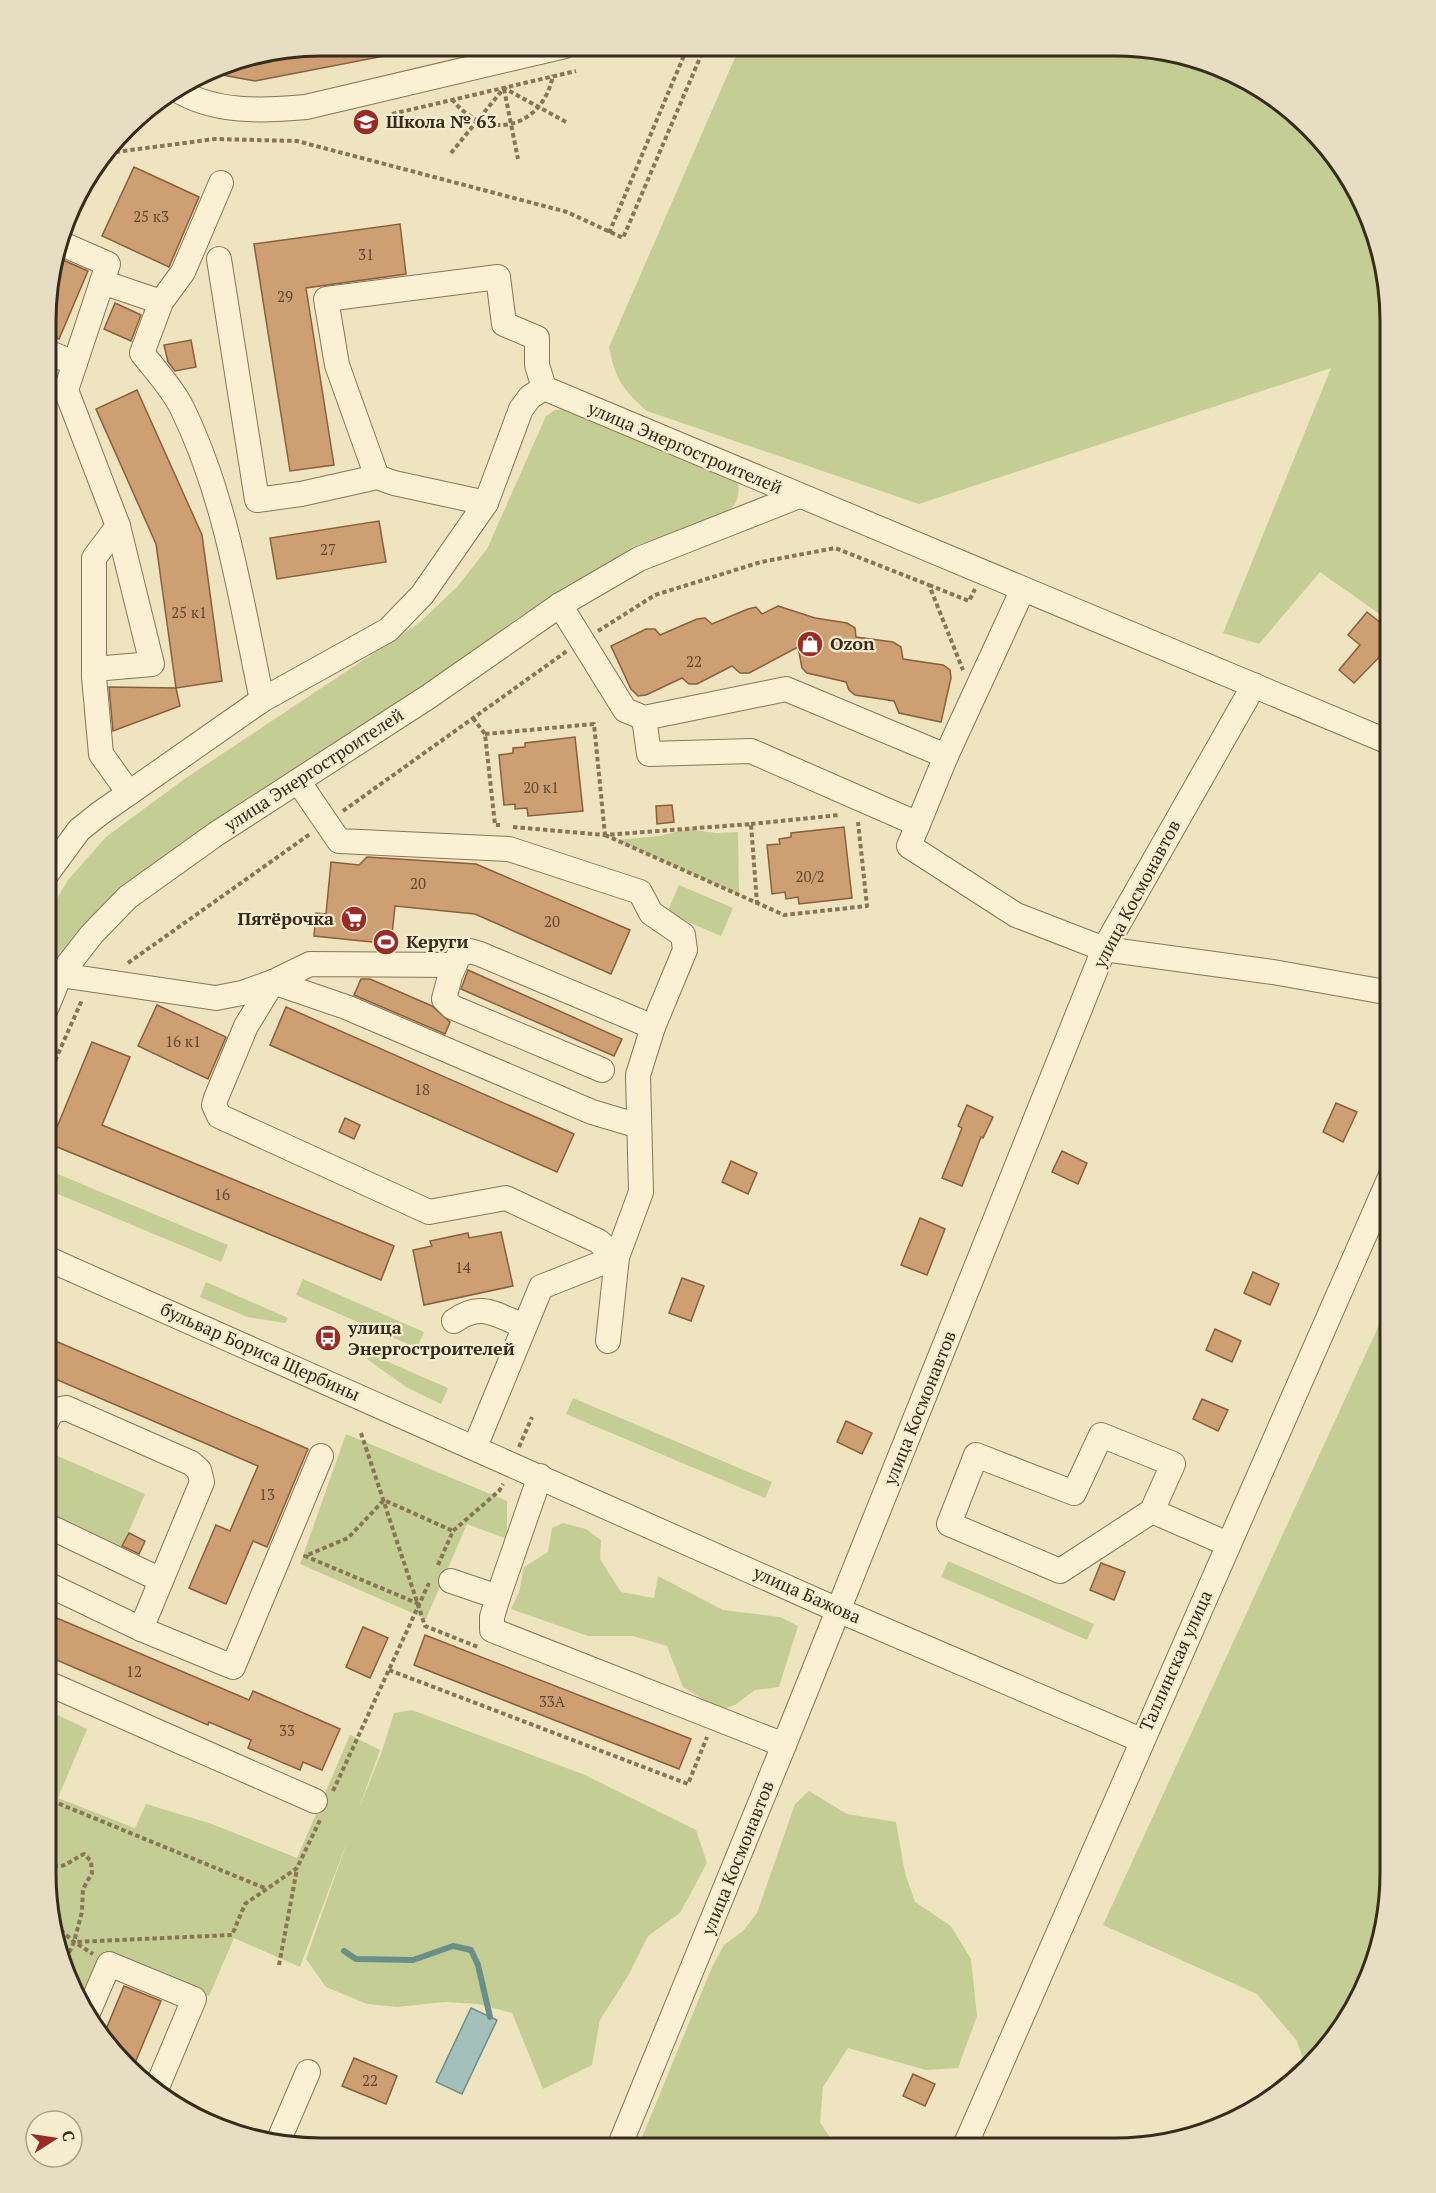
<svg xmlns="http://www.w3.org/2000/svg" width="1436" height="2193" font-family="'PT Serif',serif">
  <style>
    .green { fill: #c4ce94 }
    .water { fill: #a3c1ba; stroke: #6a8f88; stroke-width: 1.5 }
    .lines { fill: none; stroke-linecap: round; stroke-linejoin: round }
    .stream { stroke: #6a8f88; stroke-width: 6 }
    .building { fill: #cf9f74; stroke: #895f3c; stroke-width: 1.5 }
    .minor-casing { stroke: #897457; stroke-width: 26 }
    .path { stroke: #897457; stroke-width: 4; stroke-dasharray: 4.5 3; stroke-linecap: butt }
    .minor { stroke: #faf0d3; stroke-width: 24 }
    .labels { text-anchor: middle; stroke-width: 4.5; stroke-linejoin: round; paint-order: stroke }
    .number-label { font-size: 15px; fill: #5e4832 }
    .poi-label { font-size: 18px; font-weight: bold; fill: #382b1c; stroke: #f6edd0; text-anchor: start }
    .street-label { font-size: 18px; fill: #382b1c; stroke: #f6edd0 }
    .rim { fill: none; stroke: #382b1c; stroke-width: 3 }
  </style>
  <rect width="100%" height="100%" fill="#efe4c0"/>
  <g class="green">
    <path d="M740,46l412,1 69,19 62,36 51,51 36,62 21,106v113l-6,13 6,2v173l-71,-50 -61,72 -36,-11 108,-265 -412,136 -272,-93c-24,-21 -32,-32 -38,-64z"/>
    <path d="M568,409l158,66 12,8c2,16 -2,23 -15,33l-88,30 -46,28 -472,324 -71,81v-63l22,-36 38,-43 77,-57 236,-157 38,-36 30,-38 59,-133 9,-6z"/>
    <polygon points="688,829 716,833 738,832 739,895 616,840 659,836"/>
    <polygon points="679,885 733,908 721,936 667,913"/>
    <polygon points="53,1172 228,1245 221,1262 46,1189"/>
    <polygon points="303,1279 424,1332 417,1348 296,1295"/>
    <polygon points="206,1282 288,1318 285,1323 247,1317 200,1297"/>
    <polygon points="1391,1299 1390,1891 1370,1978 1334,2040 1306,2068 1297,2041 1257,1994 1103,1925"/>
    <polygon points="370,1354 448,1388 441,1404 406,1387 367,1359"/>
    <polygon points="573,1398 772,1482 765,1498 566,1414"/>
    <polygon points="346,1434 507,1501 507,1539 467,1524 426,1619 300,1564"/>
    <polygon points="53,1454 145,1494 122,1547 46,1513 46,1470"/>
    <polygon points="563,1523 586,1529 601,1540 600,1559 621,1592 654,1598 658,1576 723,1610 780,1617 798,1626 779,1687 755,1690 735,1705 720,1710 683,1687 667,1646 633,1636 588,1636 511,1609 519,1592 524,1567 548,1552 552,1528"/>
    <polygon points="948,1561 1094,1624 1087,1640 941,1577"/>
    <path d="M45,1709l42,20 -29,69 77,30 11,-24 66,20 85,34 53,-123 30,15 -22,61 24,-60 12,-38 18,-3 173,65 111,55 11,33 -27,50 -32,23 -20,40 -28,44 -8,45 -49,24 -31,-76 -34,-9 -33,-2 -48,5 -30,-3 -41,-17 -20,-28 42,-120 -48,128 -66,-29 -25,58 -105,-45 -23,53c-46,-80 -36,-204 -36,-295z"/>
    <polygon points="809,1791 847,1814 896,1822 905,1873 915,1902 951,1926 971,1959 977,2016 958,2068 926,2070 848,2048 823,2087 820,2122 836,2147 638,2147 712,1967 724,1945 743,1931 757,1913 795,1804"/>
  </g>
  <polygon class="water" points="471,2008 497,2020 462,2094 436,2082"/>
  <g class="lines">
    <polyline class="stream" points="344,1951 356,1959 413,1960 453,1946 471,1950 478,1965 490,2017"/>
  </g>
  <g class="building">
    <polygon points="321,45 399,45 400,53 255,81 206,72 215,66"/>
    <polygon points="134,167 199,197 169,267 102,236"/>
    <polygon points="400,224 406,274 306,288 334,465 290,471 254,244"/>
    <polygon points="56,257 88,271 59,339 47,334 47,285"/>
    <polygon points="115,303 141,315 131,341 104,329"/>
    <polygon points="191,340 196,367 175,371 168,362 164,345"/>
    <polygon points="137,390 202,535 222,681 176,688 156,544 96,409"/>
    <polygon points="379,521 386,562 277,579 270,538"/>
    <polygon points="778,606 815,618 847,623 855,628 856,637 893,642 901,647 903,659 943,665 950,670 951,678 941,722 899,713 894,701 855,695 849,690 846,682 807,673 802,668 798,647 749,673 740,673 732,666 697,684 689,684 682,678 646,695 638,696 631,689 611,646 646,629 655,629 660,635 697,619 705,618 712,624 748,609 756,607 762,614"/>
    <polygon points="1367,612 1391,631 1391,645 1354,683 1339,670 1360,645 1348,635"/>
    <polygon points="109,687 176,688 180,706 113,731"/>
    <polygon points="575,737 583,811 528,816 527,808 515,809 515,804 504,805 499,755 513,753 513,748 525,747 525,743"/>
    <polygon points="672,805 674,822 657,824 656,806"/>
    <polygon points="844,827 852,898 799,904 798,897 786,899 785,892 772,894 767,845 780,844 779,839 791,837 791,833"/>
    <polygon points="367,857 476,864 630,930 611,974 475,914 395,906 391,944 314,936 316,913 326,914 331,862 359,865"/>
    <polygon points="468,970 622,1039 614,1056 461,989"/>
    <polygon points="361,979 370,979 432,1006 450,1022 445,1034 354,995"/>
    <polygon points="157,1005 226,1037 208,1079 138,1046"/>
    <polygon points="286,1007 574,1134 557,1172 270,1045"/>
    <polygon points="92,1042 130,1057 102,1125 394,1246 381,1280 50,1144"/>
    <polygon points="1336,1103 1357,1112 1343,1142 1323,1132"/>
    <polygon points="967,1105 993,1117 983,1138 981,1137 962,1186 942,1178 962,1128 958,1126"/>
    <polygon points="345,1118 360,1125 354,1139 339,1132"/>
    <polygon points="1062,1151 1087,1163 1078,1184 1052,1172"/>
    <polygon points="731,1161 757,1173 748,1194 722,1182"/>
    <polygon points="920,1218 945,1229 927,1275 901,1265"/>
    <polygon points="501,1232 513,1286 424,1305 413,1250 432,1246 430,1241 468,1233 469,1238"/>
    <polygon points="1253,1272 1279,1284 1270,1305 1244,1293"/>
    <polygon points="682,1278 704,1286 691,1321 669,1313"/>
    <polygon points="1215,1329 1241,1341 1232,1362 1206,1350"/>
    <polygon points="46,1337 308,1449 267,1547 253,1541 226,1604 189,1588 216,1525 230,1531 258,1466 46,1375"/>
    <polygon points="1202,1399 1228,1410 1218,1431 1193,1419"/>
    <polygon points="846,1421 872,1433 862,1454 837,1442"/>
    <polygon points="129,1533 145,1541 139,1554 122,1546"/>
    <polygon points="1101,1563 1125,1572 1114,1600 1090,1590"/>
    <polygon points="45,1613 249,1700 253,1691 340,1729 322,1770 303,1762 300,1770 248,1748 251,1740 209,1722 208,1725 45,1655"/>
    <polygon points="363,1627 388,1638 370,1678 346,1667"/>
    <polygon points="425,1635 691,1739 679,1769 414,1665"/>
    <polygon points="124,1986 161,2001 132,2070 102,2039"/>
    <polygon points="354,2058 397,2076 386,2104 342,2086"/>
    <polygon points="913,2074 935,2084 925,2106 903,2096"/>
  </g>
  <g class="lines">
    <defs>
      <g id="minor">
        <path d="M177,90c38,23 86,21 129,17l259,-61"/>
        <polyline points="60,243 108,264 102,282"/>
        <polyline points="219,259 257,500 301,494 377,477 394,483 486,503"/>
        <polyline points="161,302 183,272 221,183"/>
        <polyline points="47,352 75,363"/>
        <polyline points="544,388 1391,743"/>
        <polyline points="377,477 337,365 326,299 498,277 504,324 537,338 537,365 544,388"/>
        <polyline points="118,526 94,558 94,677 101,754 129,793"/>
        <polyline points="1023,589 946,756 909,846 1016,915 1104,949 1273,972 1391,993"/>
        <polyline points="560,605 625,710 644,718 786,689 946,756"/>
        <path d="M94,669l58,-5 -34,-138 -52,-136 36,-108 59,20 -19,51c13,17 31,36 40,55 45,92 59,193 80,292"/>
        <polyline points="644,718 649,754 751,751 918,824"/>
        <polyline points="298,781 339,841 509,849 640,892 651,913 683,935 685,950 653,1027 638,1075 641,1192 617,1257 541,1287 475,1447"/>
        <polyline points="46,875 79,830 99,814 262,700 388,630 422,595 486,503 521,409 530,397 544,388"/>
        <polyline points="60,975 216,998 242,993 273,982 246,1026 216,1098 214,1105 219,1116 429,1212 506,1198 598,1241 617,1257 608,1341"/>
        <polyline points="273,982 346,1007 592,1112 639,1126"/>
        <polyline points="273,982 310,964 454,965"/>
        <polyline points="46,1009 60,975 92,934 128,897 216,834 428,697 560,605 639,559 799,496"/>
        <polyline points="602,1070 452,1007 444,999 450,976 459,955 470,951 480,954 653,1027"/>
        <polyline points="46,1258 838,1610 1141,1740"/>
        <path d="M454,1321c27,-20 42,-6 70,5"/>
        <polyline points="46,1423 52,1411 66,1408 191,1463 199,1470 202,1482 141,1629"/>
        <polygon points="1101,1435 1173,1464 1152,1511 1060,1571 949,1524 976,1455 1074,1493"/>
        <polyline points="1152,1511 1228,1544"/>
        <polyline points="46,1525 161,1580"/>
        <polyline points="451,1581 498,1597 492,1617 492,1630 784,1745"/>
        <polyline points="45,1583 141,1629 233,1667 321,1456"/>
        <polyline points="498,1597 540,1476"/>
        <polyline points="45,1682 315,1801"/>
        <polyline points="87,2015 109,1964 194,1999 155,2092"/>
        <polyline points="277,2144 308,2072"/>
        <polyline points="619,2147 784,1745 1104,949 1254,685"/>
        <polyline points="964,2148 1391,1175"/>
      </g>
    </defs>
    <use href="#minor" class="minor-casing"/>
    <g class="path">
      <polyline points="504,89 518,159"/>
      <path d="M452,99c33,44 91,30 101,-24"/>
      <polyline points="392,114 576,71"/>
      <polyline points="108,153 215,139 297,141 567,212 623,238 705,46"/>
      <polyline points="451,153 504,88 568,123"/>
      <polyline points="609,233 688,46"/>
      <polyline points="929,585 969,601 975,589"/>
      <polyline points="598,631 655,595 761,562 835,548 929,585 963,670"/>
      <polyline points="473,718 485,734 495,825 500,825"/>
      <polyline points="485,734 594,724 605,835"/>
      <polyline points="343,811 567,651"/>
      <polyline points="751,824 839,815"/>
      <polyline points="513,827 605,835 751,824 757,903"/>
      <polyline points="605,835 784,915 867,906 858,822"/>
      <polyline points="128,963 310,834"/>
      <polyline points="46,1081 82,1000"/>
      <polyline points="361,1433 425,1626 478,1647"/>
      <polyline points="519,1447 532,1417"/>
      <polyline points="438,1565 453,1531 499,1491 503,1484"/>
      <polyline points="419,1604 305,1556 348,1538 384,1500 453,1531"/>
      <polyline points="389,1670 688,1784 707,1737"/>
      <polyline points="333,1791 429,1583"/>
      <polyline points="45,1798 267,1889"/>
      <path d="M45,1832l3,6 -1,23c14,12 22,0 37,-7l7,7 1,12 -9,16 -1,23 -8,30"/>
      <polyline points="55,1925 74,1942 93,1954"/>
      <polyline points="61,1953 70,1951 74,1942 232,1935 245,1904 297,1868 320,1820"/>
      <polyline points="279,1965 297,1869"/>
    </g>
    <use href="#minor" class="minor"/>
  </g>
  <defs>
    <symbol id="school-disc" viewBox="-11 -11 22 22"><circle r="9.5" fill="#9a2b25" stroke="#f6edd0"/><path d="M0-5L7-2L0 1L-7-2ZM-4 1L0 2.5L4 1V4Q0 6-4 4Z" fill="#fff"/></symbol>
    <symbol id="shop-disc" viewBox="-11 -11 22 22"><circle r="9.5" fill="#9a2b25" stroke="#f6edd0"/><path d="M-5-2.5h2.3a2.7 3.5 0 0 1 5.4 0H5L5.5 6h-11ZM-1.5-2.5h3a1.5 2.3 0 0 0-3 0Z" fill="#fff"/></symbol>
    <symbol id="supermarket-disc" viewBox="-11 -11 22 22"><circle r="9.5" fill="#9a2b25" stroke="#f6edd0"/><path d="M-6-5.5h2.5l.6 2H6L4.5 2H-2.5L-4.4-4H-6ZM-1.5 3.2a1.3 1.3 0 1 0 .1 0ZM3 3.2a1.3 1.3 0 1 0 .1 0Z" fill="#fff"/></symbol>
    <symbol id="stadium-disc" viewBox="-11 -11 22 22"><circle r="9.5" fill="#9a2b25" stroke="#f6edd0"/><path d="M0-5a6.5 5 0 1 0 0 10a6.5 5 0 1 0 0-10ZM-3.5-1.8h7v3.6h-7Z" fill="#fff"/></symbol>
    <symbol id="bus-disc" viewBox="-11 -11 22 22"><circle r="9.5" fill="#9a2b25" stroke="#f6edd0"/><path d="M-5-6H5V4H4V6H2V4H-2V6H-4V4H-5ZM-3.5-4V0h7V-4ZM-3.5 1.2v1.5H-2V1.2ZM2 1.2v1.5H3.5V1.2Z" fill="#fff"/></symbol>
  </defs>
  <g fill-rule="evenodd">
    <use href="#school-disc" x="351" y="107" width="30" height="30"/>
    <use href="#shop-disc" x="795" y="629" width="30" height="30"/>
    <use href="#supermarket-disc" x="339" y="904" width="30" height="30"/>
    <use href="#stadium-disc" x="371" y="927" width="30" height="30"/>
    <use href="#bus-disc" x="313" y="1323" width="30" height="30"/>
  </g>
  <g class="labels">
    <g class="number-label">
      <text x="151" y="222">25 к3</text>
      <text x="366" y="260">31</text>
      <text x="285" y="302">29</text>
      <text x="328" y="555">27</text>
      <text x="189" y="618">25 к1</text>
      <text x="694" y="667">22</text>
      <text x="541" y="793">20 к1</text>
      <text x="810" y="882">20/2</text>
      <text x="418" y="889">20</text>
      <text x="552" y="927">20</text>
      <text x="183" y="1047">16 к1</text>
      <text x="422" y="1095">18</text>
      <text x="222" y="1200">16</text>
      <text x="463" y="1273">14</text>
      <text x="267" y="1500">13</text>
      <text x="134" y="1677">12</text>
      <text x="552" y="1707">33А</text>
      <text x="287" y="1736">33</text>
      <text x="370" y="2086">22</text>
    </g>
    <g class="poi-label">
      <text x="386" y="128">Школа № 63</text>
      <text x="830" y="650">Ozon</text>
      <text x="334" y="925" text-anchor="end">Пятёрочка</text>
      <text x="406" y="948">Керуги</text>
      <text x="348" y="1334">улица<tspan x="348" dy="21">Энергостроителей</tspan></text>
    </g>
    <g class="street-label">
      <text transform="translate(685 448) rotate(23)" y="6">улица Энергостроителей</text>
      <text transform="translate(314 770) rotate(-33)" y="6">улица Энергостроителей</text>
      <text transform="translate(1137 894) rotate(-62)" y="6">улица Космонавтов</text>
      <text transform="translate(260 1352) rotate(24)" y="6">бульвар Бориса Щербины</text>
      <text transform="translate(920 1408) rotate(-68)" y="6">улица Космонавтов</text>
      <text transform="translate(807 1595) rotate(24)" y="6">улица Бажова</text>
      <text transform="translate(1176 1661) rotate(-66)" y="6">Таллинская улица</text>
      <text transform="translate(738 1858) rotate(-68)" y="6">улица Космонавтов</text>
    </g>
  </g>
  <path d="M0 0H1436V2193H0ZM321 56H1115A265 265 0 0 1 1380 321V1873A265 265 0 0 1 1115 2138H321A265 265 0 0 1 56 1873V321A265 265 0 0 1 321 56Z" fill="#e7ddc2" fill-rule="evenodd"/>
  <path class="rim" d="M321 56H1115A265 265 0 0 1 1380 321V1873A265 265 0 0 1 1115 2138H321A265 265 0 0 1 56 1873V321A265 265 0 0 1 321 56Z"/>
  <g transform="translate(54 2139) rotate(78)"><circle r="28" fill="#f6edd0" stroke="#aa9f88" stroke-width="1.5"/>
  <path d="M0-4.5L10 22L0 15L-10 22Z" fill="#9a2b25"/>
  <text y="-9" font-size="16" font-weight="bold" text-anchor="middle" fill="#382b1c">С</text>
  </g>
</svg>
